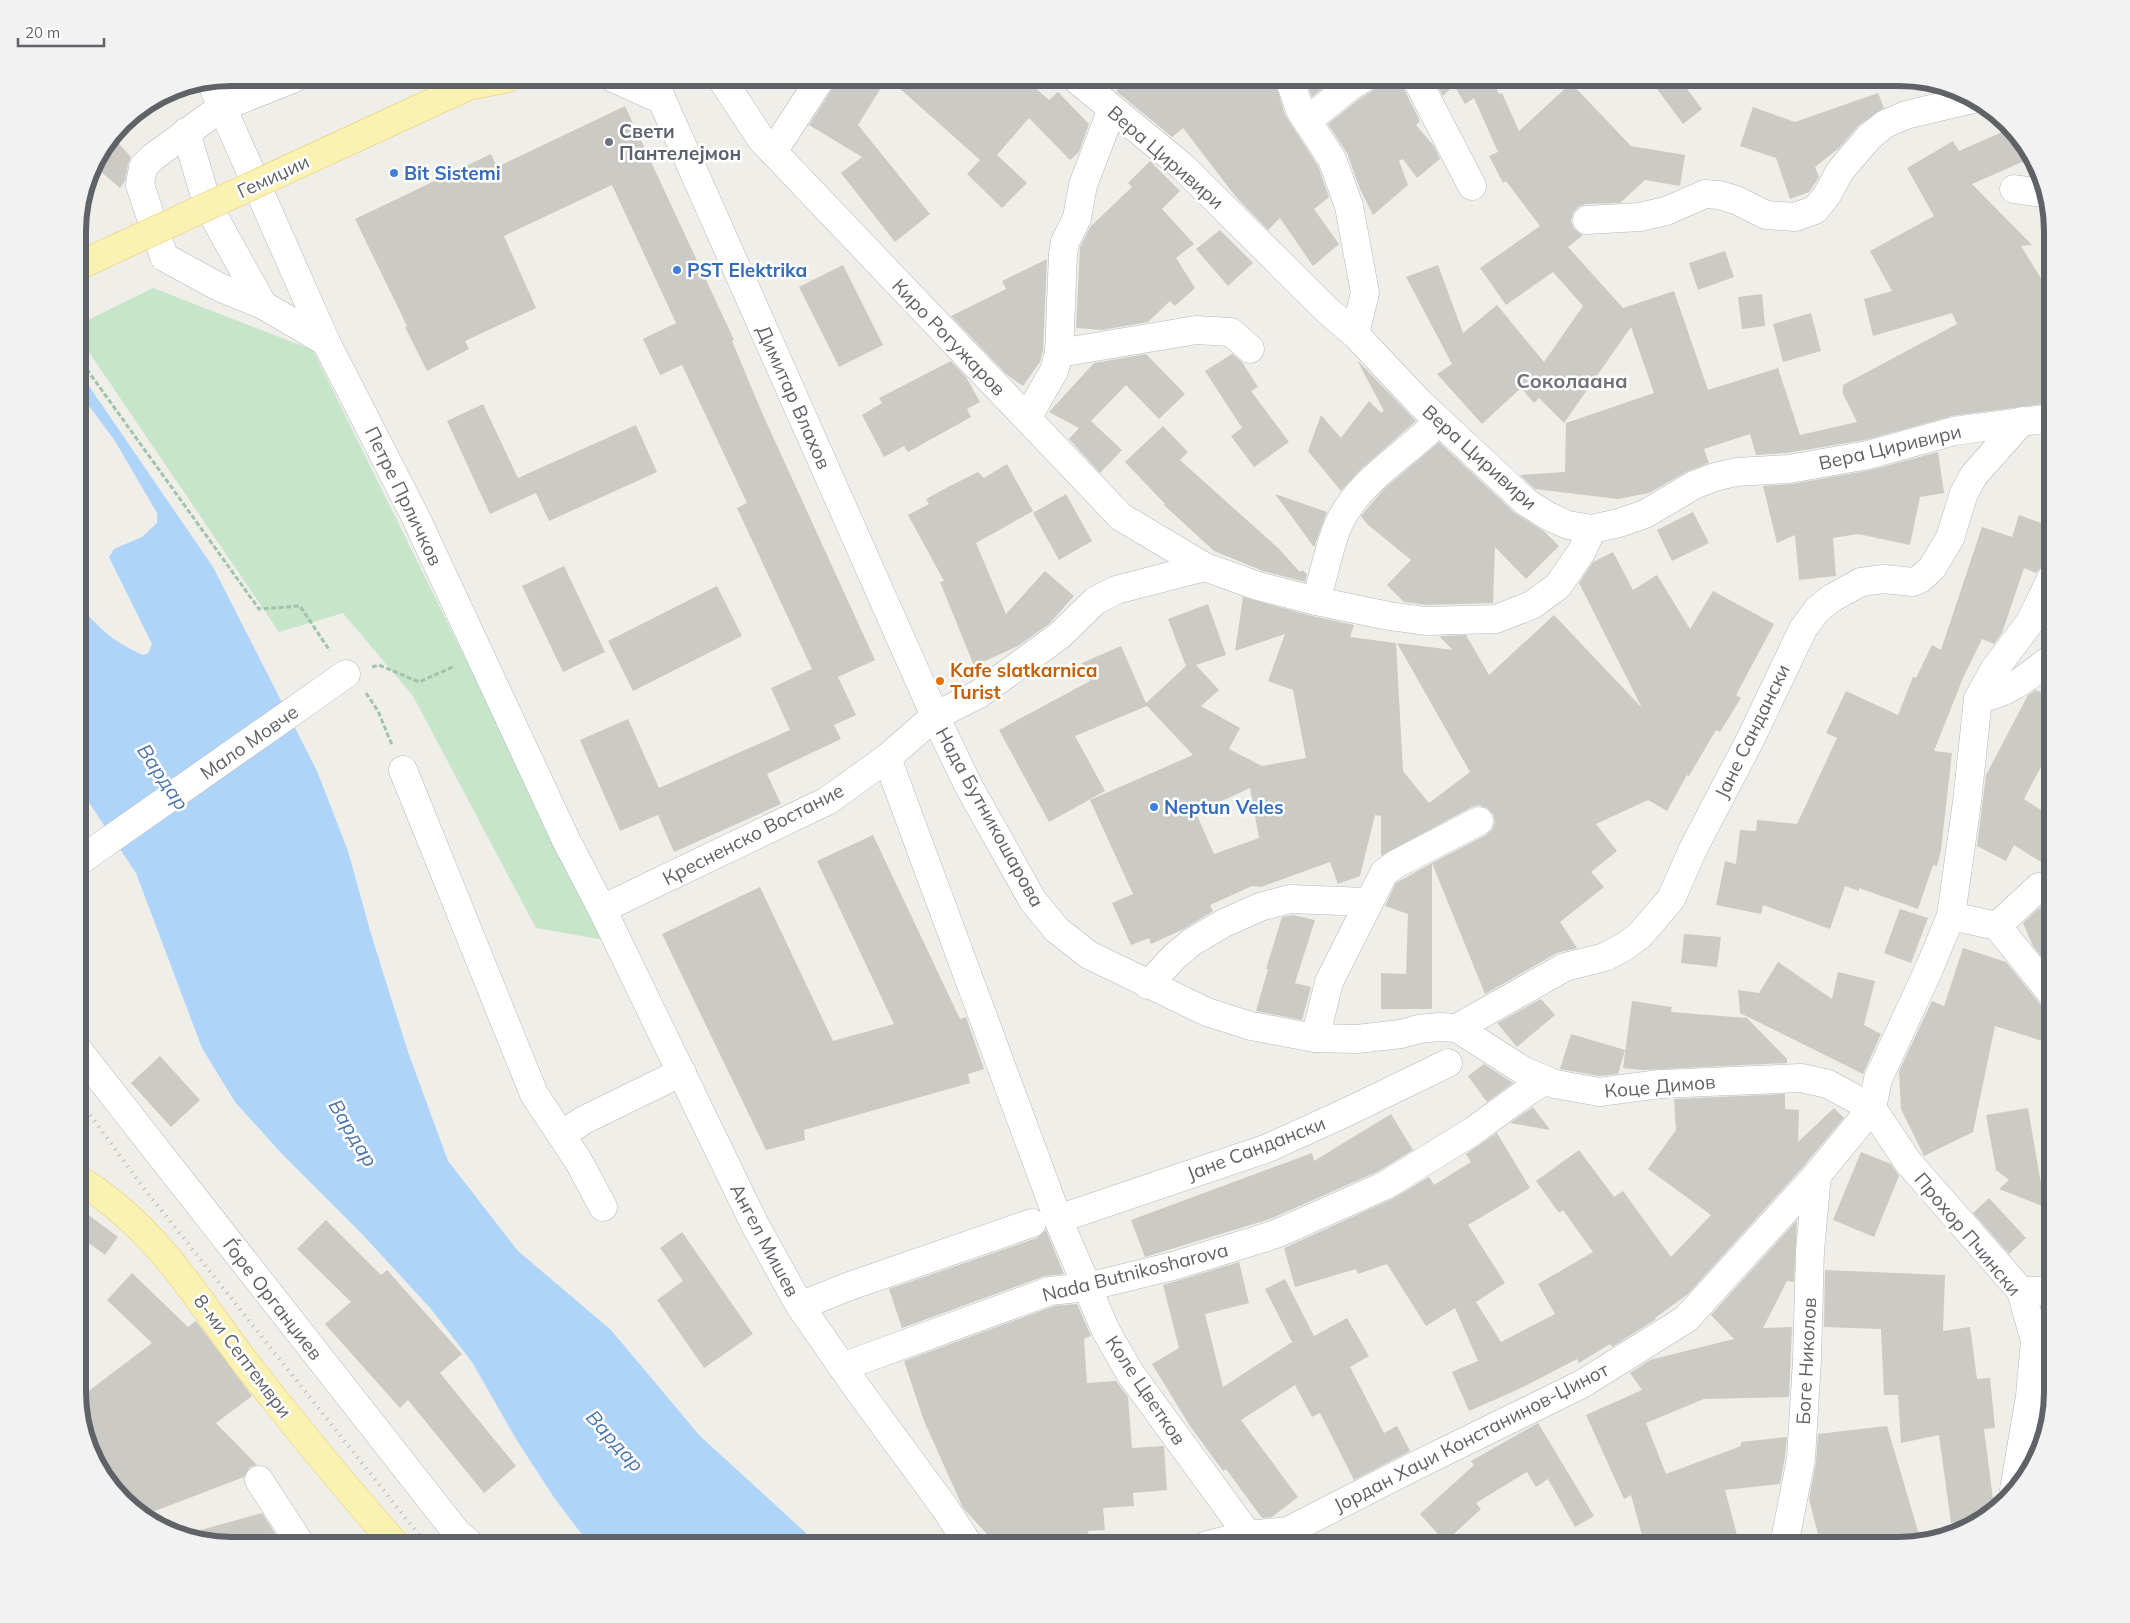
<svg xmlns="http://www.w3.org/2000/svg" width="2130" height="1623" font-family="Mulish,sans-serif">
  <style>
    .green { fill: #c6e5c9 }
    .water { fill: #afd4f9 }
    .building { fill: #cbcac4; fill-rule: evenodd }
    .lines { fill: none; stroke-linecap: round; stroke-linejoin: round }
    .minor-casing { stroke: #b5b7bb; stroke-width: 29 }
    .major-casing { stroke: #e7cc69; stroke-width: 29 }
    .path { stroke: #9fc3ac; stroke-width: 3; stroke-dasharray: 5 2.5; stroke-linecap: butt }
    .minor { stroke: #fff; stroke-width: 28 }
    .major { stroke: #f9f2b3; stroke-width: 28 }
    .rail { stroke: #b5b6b6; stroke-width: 4; stroke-dasharray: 1 6; stroke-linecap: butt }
    .major-bridge-casing { stroke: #e7cc69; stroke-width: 29; stroke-linecap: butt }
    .major-bridge { stroke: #f9f2b3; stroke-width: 28 }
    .worship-dot { fill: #6b7280; stroke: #fff; stroke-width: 2 }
    .shop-dot { fill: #3f7fe0; stroke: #fff; stroke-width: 2 }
    .food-dot { fill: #e8710a; stroke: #fff; stroke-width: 2 }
    .labels { text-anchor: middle; stroke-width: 5; stroke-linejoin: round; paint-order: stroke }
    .worship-label { font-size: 19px; font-weight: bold; fill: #5b616d; stroke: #fff; text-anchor: start }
    .street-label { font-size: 19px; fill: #5f6266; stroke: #fff }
    .shop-label { font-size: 19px; font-weight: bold; fill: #366cbe; stroke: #fff; text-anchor: start }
    .food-label { font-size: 19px; font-weight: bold; fill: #c56008; stroke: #fff; text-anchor: start }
    .neighbourhood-label { font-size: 20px; font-weight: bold; fill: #707478; stroke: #fff }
    .water-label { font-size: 20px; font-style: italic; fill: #4c73aa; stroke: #fff }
    .rim { fill: none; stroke: #5f6266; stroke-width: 6 }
  </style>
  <rect width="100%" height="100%" fill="#f0eee8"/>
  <polygon class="green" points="153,288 313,350 604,940 536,928 413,696 343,613 279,632 78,336 78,325"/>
  <path class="water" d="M78,370l135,197 104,204 31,80 23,83 37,118 40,109 70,90 93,79 89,106 119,109h-229l-35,-46 -39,-60 -44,-77 -41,-53 -69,-75 -79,-79 -48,-53 -33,-54 -66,-175 -58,-87v-182c21,24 35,38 65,51l5,-2 4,-9 -43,-87 5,-8 28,-12 15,-14v-10l-42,-72 -37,-50z"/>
  <g class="building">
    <polygon points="836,78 887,78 858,125 930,214 895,242 841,173 862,157 809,125 834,86"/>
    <polygon points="888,78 1024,78 1049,100 1058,92 1089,124 1079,152 1070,160 1029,118 997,155 1027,183 1002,208 967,174 980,160"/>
    <polygon points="1132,78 1274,78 1285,115 1318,166 1329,197 1314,209 1339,244 1313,266 1280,218 1268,230 1236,197 1183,128 1172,137 1116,91"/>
    <polygon points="1305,78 1336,78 1312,97"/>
    <polygon points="1380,78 1400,78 1402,85 1420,121 1416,125 1434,146 1440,159 1417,178 1403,159 1399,161 1408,185 1373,215 1360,189 1347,153 1328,124 1358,100 1372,91 1377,86"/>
    <polygon points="1433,78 1510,78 1495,86 1499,94 1502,93 1519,131 1571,83 1631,146 1685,155 1680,186 1645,180 1620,203 1586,204 1578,207 1573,213 1571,221 1574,229 1583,235 1568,247 1623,308 1674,291 1708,390 1778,368 1800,435 1857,422 1843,394 1843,385 1957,324 1952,313 1873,336 1864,299 1892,291 1870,251 1934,216 1907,168 1953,141 1959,151 2009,129 2024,148 2029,159 1972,184 2032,245 2021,246 2052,296 2052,322 2043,346 2052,393 2052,403 1952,416 1865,440 1787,453 1756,455 1750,434 1704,449 1709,463 1686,472 1649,493 1618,499 1535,489 1520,475 1565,472 1566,423 1654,393 1631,327 1564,423 1539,398 1534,403 1521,388 1482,424 1437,374 1452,364 1406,277 1438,265 1463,333 1497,305 1544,362 1583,306 1553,272 1506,305 1480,268 1540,226 1506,181 1503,183 1489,156 1498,152 1474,98 1465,104 1454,85 1443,96"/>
    <polygon points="1649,78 1679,78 1702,109 1683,124"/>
    <polygon points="1878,93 1884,108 1859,125 1839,148 1815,167 1819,177 1809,192 1790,199 1776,158 1740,146 1753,107 1795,122"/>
    <polygon points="625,106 734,340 732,341 763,415 875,660 838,677 856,715 834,725 841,739 767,774 781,804 674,852 658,815 620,831 580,740 628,719 659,788 790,730 771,688 812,669 737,508 747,503 682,365 660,375 643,339 676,323 612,185 504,236 536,308 465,341 469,349 427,371 405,327 407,326 355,219 491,154 497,167"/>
    <polygon points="113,137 131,157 128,164 125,181 120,188 94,166"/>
    <polygon points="1150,161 1180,191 1162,209 1194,244 1176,258 1195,288 1175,306 1170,301 1148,322 1102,330 1076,328 1080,247 1090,227 1132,187 1128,183"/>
    <polygon points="1220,230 1253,263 1228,286 1196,249"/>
    <polygon points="1725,251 1734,277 1698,290 1689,263"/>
    <polygon points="1047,259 1043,351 1040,362 1023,386 1006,374 951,316 1006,289 1002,281"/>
    <polygon points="843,265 883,345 839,367 799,287"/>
    <polygon points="1762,294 1765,326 1742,329 1738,297"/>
    <polygon points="1811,313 1821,351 1783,362 1773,324"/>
    <polygon points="1146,354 1185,394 1159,419 1126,385 1091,421 1122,450 1100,473 1069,439 1079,428 1049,412 1094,363"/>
    <polygon points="1232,354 1242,362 1258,387 1251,391 1289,442 1254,467 1231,436 1242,428 1205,371"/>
    <polygon points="1357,360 1416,421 1362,468 1341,491 1308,451 1321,415 1341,438 1369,401 1381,413 1384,411"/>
    <polygon points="951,361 966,377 980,402 967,409 971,417 908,452 904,446 884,457 862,415 882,403 879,398"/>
    <polygon points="483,404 518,478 636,425 657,472 549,521 536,493 490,514 447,421"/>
    <polygon points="1163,426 1188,452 1180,460 1278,548 1300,572 1302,570 1307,574 1305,582 1263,571 1214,551 1164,505 1165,504 1125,462"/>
    <polygon points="1439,442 1515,513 1545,532 1559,546 1526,579 1495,547 1493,603 1427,605 1404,602 1387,585 1411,560 1367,524 1361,516 1383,490"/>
    <polygon points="1938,452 1944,493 1920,497 1910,545 1858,534 1833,538 1836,576 1799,580 1795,535 1777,543 1763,486 1792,484 1871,470"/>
    <polygon points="1007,464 1033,511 976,543 1006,614 1045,571 1074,596 1049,624 1018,646 974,666 940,582 944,581 908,515 929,504 926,499 948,487 978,472 984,478"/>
    <polygon points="1066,494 1092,541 1059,560 1033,513"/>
    <polygon points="1275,494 1327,512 1314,547"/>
    <polygon points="1693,512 1709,543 1672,561 1657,530"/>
    <polygon points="2019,515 2052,527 2052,540 2044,564 2036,573 2024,568 2002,633 1994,644 1982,639 1963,678 1934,751 1952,753 1941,850 1937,866 1933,865 1918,909 1859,888 1859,891 1845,886 1830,929 1763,905 1761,914 1716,905 1725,861 1736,864 1740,830 1756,831 1757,820 1797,824 1837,738 1826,733 1846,691 1898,715 1913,677 1916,678 1932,645 1941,650 1982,527 2012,537"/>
    <path d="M1613,552l20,38 24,-15 33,54 23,-38 61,33 -38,71 5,3 -21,34 -4,-2 -27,46 -2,-1 -20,36 -19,-11 -52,24 21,27 -26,21 13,15 -44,35 17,26 -20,5 -72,41 -53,-131 54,-28 6,-5 3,-8 -2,-8 -6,-6 -8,-3 -7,2 -91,49v-40l-6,-1 -15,61 -22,8 -8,-22 -69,25 -9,-1 -42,19 3,6 -31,19 -31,14 -2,-6 -18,7 -19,-42 21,-9 -43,-94 103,-45 -46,-49 -72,30 30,55 -56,31 -50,-92 91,-49 -8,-18 39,-17 25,57 40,-37 -18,-47 40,-15 18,51 -30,10 23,25 -18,16 39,22 -11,21 33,17 44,-8 -13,-68 -25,-9 17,-47 -50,17 8,-54 69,19 42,9 -4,12 46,6 7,128 26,32 41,-31 -73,-129 56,7 -14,-14 27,-1 23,40 65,-60 88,93 -63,-125 14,-21zM1250,788l9,50 -45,16 -18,-41z"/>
    <polygon points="564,566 605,652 563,672 522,586"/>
    <polygon points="717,586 742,636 633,691 608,641"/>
    <polygon points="2036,690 2052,698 2052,746 2024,799 2052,817 2052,869 2014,845 2006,861 1977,846 1986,775 2028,695"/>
    <polygon points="873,835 960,1019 966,1017 984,1069 968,1074 970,1083 804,1130 805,1140 766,1150 662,934 760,887 833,1041 894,1024 817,861"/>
    <polygon points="1432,863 1432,1009 1381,1009 1381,973 1406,974 1408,914 1385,906 1396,883"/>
    <polygon points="2052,902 2052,970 2033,946 2023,923 2038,909"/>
    <polygon points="1900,909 1928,918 1911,963 1884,953"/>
    <polygon points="1293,915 1315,920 1295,983 1311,987 1302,1020 1256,1011 1268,969 1266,969 1282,917"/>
    <polygon points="1684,934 1721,937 1717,967 1681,963"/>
    <polygon points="1963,948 2006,962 2040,1004 2046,1008 2052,1009 2052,1044 1995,1026 1973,1132 1924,1156 1901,1109 1899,1071 1932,1001 1944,1006"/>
    <polygon points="1778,962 1832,999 1838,972 1875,981 1864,1025 1881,1034 1863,1074 1740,1013 1738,990 1759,993"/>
    <polygon points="1541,999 1555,1015 1517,1047 1497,1023"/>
    <polygon points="1632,1001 1672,1007 1671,1012 1747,1018 1787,1059 1787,1063 1643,1070 1623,1068"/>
    <polygon points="1571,1034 1625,1050 1618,1074 1599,1076 1560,1069"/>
    <polygon points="160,1056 200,1100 171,1127 131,1083"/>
    <polygon points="1484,1064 1513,1083 1487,1102 1468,1076"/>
    <polygon points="1785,1094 1785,1109 1799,1110 1798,1142 1834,1108 1844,1118 1802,1168 1688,1294 1655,1318 1656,1319 1612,1347 1610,1344 1579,1363 1577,1359 1519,1389 1469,1411 1452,1372 1478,1361 1455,1308 1426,1326 1387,1264 1358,1274 1356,1269 1295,1287 1284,1248 1392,1199 1429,1177 1434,1185 1471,1162 1466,1154 1497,1133 1530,1188 1468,1225 1505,1283 1476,1302 1501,1342 1555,1314 1538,1284 1593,1252 1563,1210 1559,1213 1536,1181 1579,1150 1614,1197 1623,1191 1671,1257 1711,1215 1648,1169 1676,1130 1674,1099"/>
    <polygon points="1533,1107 1550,1130 1510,1123"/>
    <polygon points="2028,1108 2045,1207 1999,1189 2009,1180 1996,1170 1986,1115"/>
    <polygon points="1391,1114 1413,1150 1379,1171 1270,1219 1145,1257 1131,1220 1312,1153 1314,1161"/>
    <polygon points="1861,1152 1891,1164 1899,1176 1874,1237 1833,1220"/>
    <polygon points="1989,1198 2026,1238 2009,1254 1973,1213"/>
    <polygon points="78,1207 118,1237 105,1255 78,1235"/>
    <polygon points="326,1220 381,1275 387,1270 462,1354 440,1373 516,1466 484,1493 408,1400 400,1408 325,1324 351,1302 297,1249"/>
    <polygon points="1797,1220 1794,1282 1787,1281 1763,1328 1792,1327 1789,1397 1704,1399 1646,1423 1666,1474 1741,1446 1741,1442 1787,1437 1785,1457 1780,1484 1725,1490 1740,1546 1645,1546 1631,1495 1624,1499 1586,1415 1642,1390 1630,1373 1650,1360 1734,1339 1711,1315"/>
    <polygon points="1046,1230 1064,1274 1045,1276 902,1328 889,1289 1037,1238"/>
    <polygon points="682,1232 753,1334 704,1368 657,1300 683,1281 660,1248"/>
    <polygon points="1239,1262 1249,1303 1205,1314 1223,1387 1292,1342 1265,1289 1285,1279 1314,1336 1347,1318 1369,1356 1350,1367 1384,1433 1397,1426 1410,1451 1354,1480 1320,1413 1312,1417 1295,1385 1241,1420 1298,1497 1272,1517 1262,1518 1226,1469 1223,1471 1190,1426 1152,1364 1179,1348 1163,1285"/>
    <polygon points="1825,1270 1945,1275 1943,1331 1970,1327 1977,1379 1990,1378 1995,1428 1984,1429 1994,1507 1979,1519 1951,1523 1939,1435 1901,1443 1898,1395 1884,1395 1881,1329 1824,1327"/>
    <polygon points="132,1273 188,1327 196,1321 252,1396 216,1423 257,1465 250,1467 244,1477 142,1516 137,1514 93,1460 78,1401 78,1399 152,1343 107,1300"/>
    <polygon points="1077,1304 1091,1336 1084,1339 1087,1383 1116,1381 1128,1397 1132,1448 1164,1446 1167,1490 1133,1493 1134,1506 1103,1508 1105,1530 1087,1531 1098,1546 998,1546 963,1508 924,1421 904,1361 1054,1306"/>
    <polygon points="1538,1423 1594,1516 1575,1527 1548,1479 1536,1487 1527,1472 1476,1503 1481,1509 1445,1542 1420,1514 1474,1465 1471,1461"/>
    <polygon points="1887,1426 1920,1538 1887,1546 1821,1546 1809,1499 1816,1462 1818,1434"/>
    <polygon points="262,1513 283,1546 231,1546 179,1536"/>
  </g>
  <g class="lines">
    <defs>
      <g id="minor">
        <polyline points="295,78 222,107 153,157 143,167 140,185 164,257 219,287 263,305 326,342"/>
        <polyline points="613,78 662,100"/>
        <polyline points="654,78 662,100 935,716 968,785 1033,901 1057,930 1089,955 1207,1012 1251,1026 1315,1038 1357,1039 1401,1034 1419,1029 1439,1027 1457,1028 1524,1071 1555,1084 1599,1092 1660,1084 1801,1078 1828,1084 1872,1108 1908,1162 2021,1291 2035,1341 2030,1396 2014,1490"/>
        <polyline points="721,78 761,139 1121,517 1205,567"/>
        <polyline points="1075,78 1183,167 1328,311 1355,334 1419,402 1526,502 1548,516 1568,525 1592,529 1619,523 1645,514 1694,485 1715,477 1736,472 1789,469 1868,455 1954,431 2052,418"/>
        <polyline points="1289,78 1300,110 1332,159 1349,206 1365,293 1355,334"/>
        <polyline points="1416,78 1472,186"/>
        <polyline points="211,82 326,342 416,518 567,842 602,909 755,1225 800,1306 857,1388 945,1508 969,1545"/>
        <polyline points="1307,121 1349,87 1364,78"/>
        <polyline points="186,132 208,206 263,305"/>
        <polyline points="773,152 821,78"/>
        <polyline points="2014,189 2043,193"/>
        <polyline points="1587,220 1640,217 1666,211 1705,194 1719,195 1736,200 1766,215 1795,217 1815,210 1827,195 1840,171 1869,137 1885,124 1906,115 1973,99"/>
        <polyline points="1059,353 1063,254 1065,242 1077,218 1083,185 1112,109"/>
        <polyline points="1027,418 1054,371 1059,353 1196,330 1231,332 1250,349"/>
        <path d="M1316,601c7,-22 14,-60 24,-80 22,-43 67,-67 99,-100"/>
        <path d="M1978,699c33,-7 48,-21 74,-41"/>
        <polyline points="887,758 1058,1219 1106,1331 1130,1373 1248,1535 1260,1545"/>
        <polyline points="403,770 534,1094 579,1162 603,1207"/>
        <polyline points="78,862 346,674"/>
        <polyline points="602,909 827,801 887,758 935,716 979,694 1059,636 1095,601 1116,590 1205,567 1258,586 1316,601 1389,616 1426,621 1496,619 1532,605 1558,586 1582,551 1592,529"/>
        <polyline points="1951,916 1997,926 2039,887 2052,885"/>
        <polyline points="1997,926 2052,994"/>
        <polyline points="1148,985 1175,956 1192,942 1224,923 1260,907 1290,899 1368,902"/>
        <polyline points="1457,1028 1565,967 1605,957 1624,947 1640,935 1671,899 1693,849 1750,740 1803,629 1817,610 1832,598 1861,582 1884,579 1913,582 1920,579 1932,568 1950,538 1964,493 1974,475 2022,421"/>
        <polyline points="1315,1038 1329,982 1384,873 1396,864 1479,821"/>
        <polyline points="78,1050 457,1533 471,1545"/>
        <polyline points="561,1135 584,1120 682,1072"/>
        <polyline points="1058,1219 1268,1148 1347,1112 1448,1063"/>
        <polyline points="2021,1291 2052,1291"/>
        <polyline points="800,1306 847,1287 1032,1223"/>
        <polyline points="842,1367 1050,1291 1087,1287 1173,1266 1276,1234 1386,1185 1473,1131 1528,1091 1546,1080"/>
        <polyline points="259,1480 301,1545"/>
        <polyline points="1207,1545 1248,1535 1288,1531 1413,1467 1582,1384 1686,1319 1817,1175 1872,1108 1878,1079 1929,969 1951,916 1967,802 1978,699 1994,670 2030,622 2052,577"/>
        <polyline points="1784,1545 1801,1459 1807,1360 1810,1251 1817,1175"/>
      </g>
      <g id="major">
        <polyline points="469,86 508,78"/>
        <path d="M78,1180c13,5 23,15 34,23 57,45 93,107 136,163 48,61 97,121 148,179"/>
      </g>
    </defs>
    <use href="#minor" class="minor-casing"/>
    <use href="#major" class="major-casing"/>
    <g class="path">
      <polyline points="78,357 259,609 300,606 330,651"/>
      <polyline points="372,667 379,665 419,682 455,666"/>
      <polyline points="366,693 378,711 392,745"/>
    </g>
    <use href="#minor" class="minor"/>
    <use href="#major" class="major"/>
    <polyline class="rail" points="78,1098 139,1182 427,1545"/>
    <defs>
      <polyline id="major-bridge" points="78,266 466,87"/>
    </defs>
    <use href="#major-bridge" class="major-bridge-casing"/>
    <use href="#major-bridge" class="major-bridge"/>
  </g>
  <circle class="worship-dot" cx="609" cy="142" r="5"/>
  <g class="shop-dot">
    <circle cx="394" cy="173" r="5"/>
    <circle cx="677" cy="270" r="5"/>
    <circle cx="1154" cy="807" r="5"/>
  </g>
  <circle class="food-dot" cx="940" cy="681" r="5"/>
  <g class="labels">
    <g class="worship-label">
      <text x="619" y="138">Свети<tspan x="619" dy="22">Пантелејмон</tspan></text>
    </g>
    <g class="street-label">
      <text transform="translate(1166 157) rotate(41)" y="7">Вера Циривири</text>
      <text transform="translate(273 176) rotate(-25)" y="7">Гемиџии</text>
      <text transform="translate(949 337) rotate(46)" y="7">Киро Рогужаров</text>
      <text transform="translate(794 397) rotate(66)" y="7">Димитар Влахов</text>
      <text transform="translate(1890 447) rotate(-13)" y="7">Вера Циривири</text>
      <text transform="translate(1480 457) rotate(42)" y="7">Вера Циривири</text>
      <text transform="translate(404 496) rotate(64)" y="7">Петре Прличков</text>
      <text transform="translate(1752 731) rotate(-64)" y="7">Јане Сандански</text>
      <text transform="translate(249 742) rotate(-35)" y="7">Мало Мовче</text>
      <text transform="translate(990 817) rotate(61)" y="7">Нада Бутникошарова</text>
      <text transform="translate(753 834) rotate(-27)" y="7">Кресненско Востание</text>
      <text transform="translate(1660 1086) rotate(-5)" y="7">Коце Димов</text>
      <text transform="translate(1256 1148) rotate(-21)" y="7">Јане Сандански</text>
      <text transform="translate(1968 1234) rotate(50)" y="7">Прохор Пчински</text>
      <text transform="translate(765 1240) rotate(62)" y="7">Ангел Мишев</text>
      <text transform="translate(1135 1272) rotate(-14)" y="7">Nada Butnikosharova</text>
      <text transform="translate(273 1299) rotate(52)" y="7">Ѓоре Органџиев</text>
      <text transform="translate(243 1356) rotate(53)" y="7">8-ми Септември</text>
      <text transform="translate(1806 1361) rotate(-87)" y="7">Боге Николов</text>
      <text transform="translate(1146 1390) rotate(56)" y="7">Коле Цветков</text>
      <text transform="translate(1471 1437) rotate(-27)" y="7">Јордан Хаџи Констанинов-Џинот</text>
    </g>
    <g class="shop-label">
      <text x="404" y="180">Bit Sistemi</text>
      <text x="687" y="277">PST Elektrika</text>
      <text x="1164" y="814">Neptun Veles</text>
    </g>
    <g class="food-label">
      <text x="950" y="677">Kafe slatkarnica<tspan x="950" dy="22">Turist</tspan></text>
    </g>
    <g class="neighbourhood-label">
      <text x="1572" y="388">Соколаана</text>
    </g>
    <g class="water-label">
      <text transform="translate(163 777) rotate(56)" y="7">Вардар</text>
      <text transform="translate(353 1133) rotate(59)" y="7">Вардар</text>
      <text transform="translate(615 1441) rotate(48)" y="7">Вардар</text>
    </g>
  </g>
  <path d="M0 0H2130V1623H0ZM231 86H1899A145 145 0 0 1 2044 231V1392A145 145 0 0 1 1899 1537H231A145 145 0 0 1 86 1392V231A145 145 0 0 1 231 86Z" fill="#f2f2f3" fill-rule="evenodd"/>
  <path class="rim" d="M231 86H1899A145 145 0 0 1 2044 231V1392A145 145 0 0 1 1899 1537H231A145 145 0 0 1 86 1392V231A145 145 0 0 1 231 86Z"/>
  <path d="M18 38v8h86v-8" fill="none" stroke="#5f6266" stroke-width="2.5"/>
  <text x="25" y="38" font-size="15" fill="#5f6266" stroke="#ffffff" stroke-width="4" paint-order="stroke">20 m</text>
</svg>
